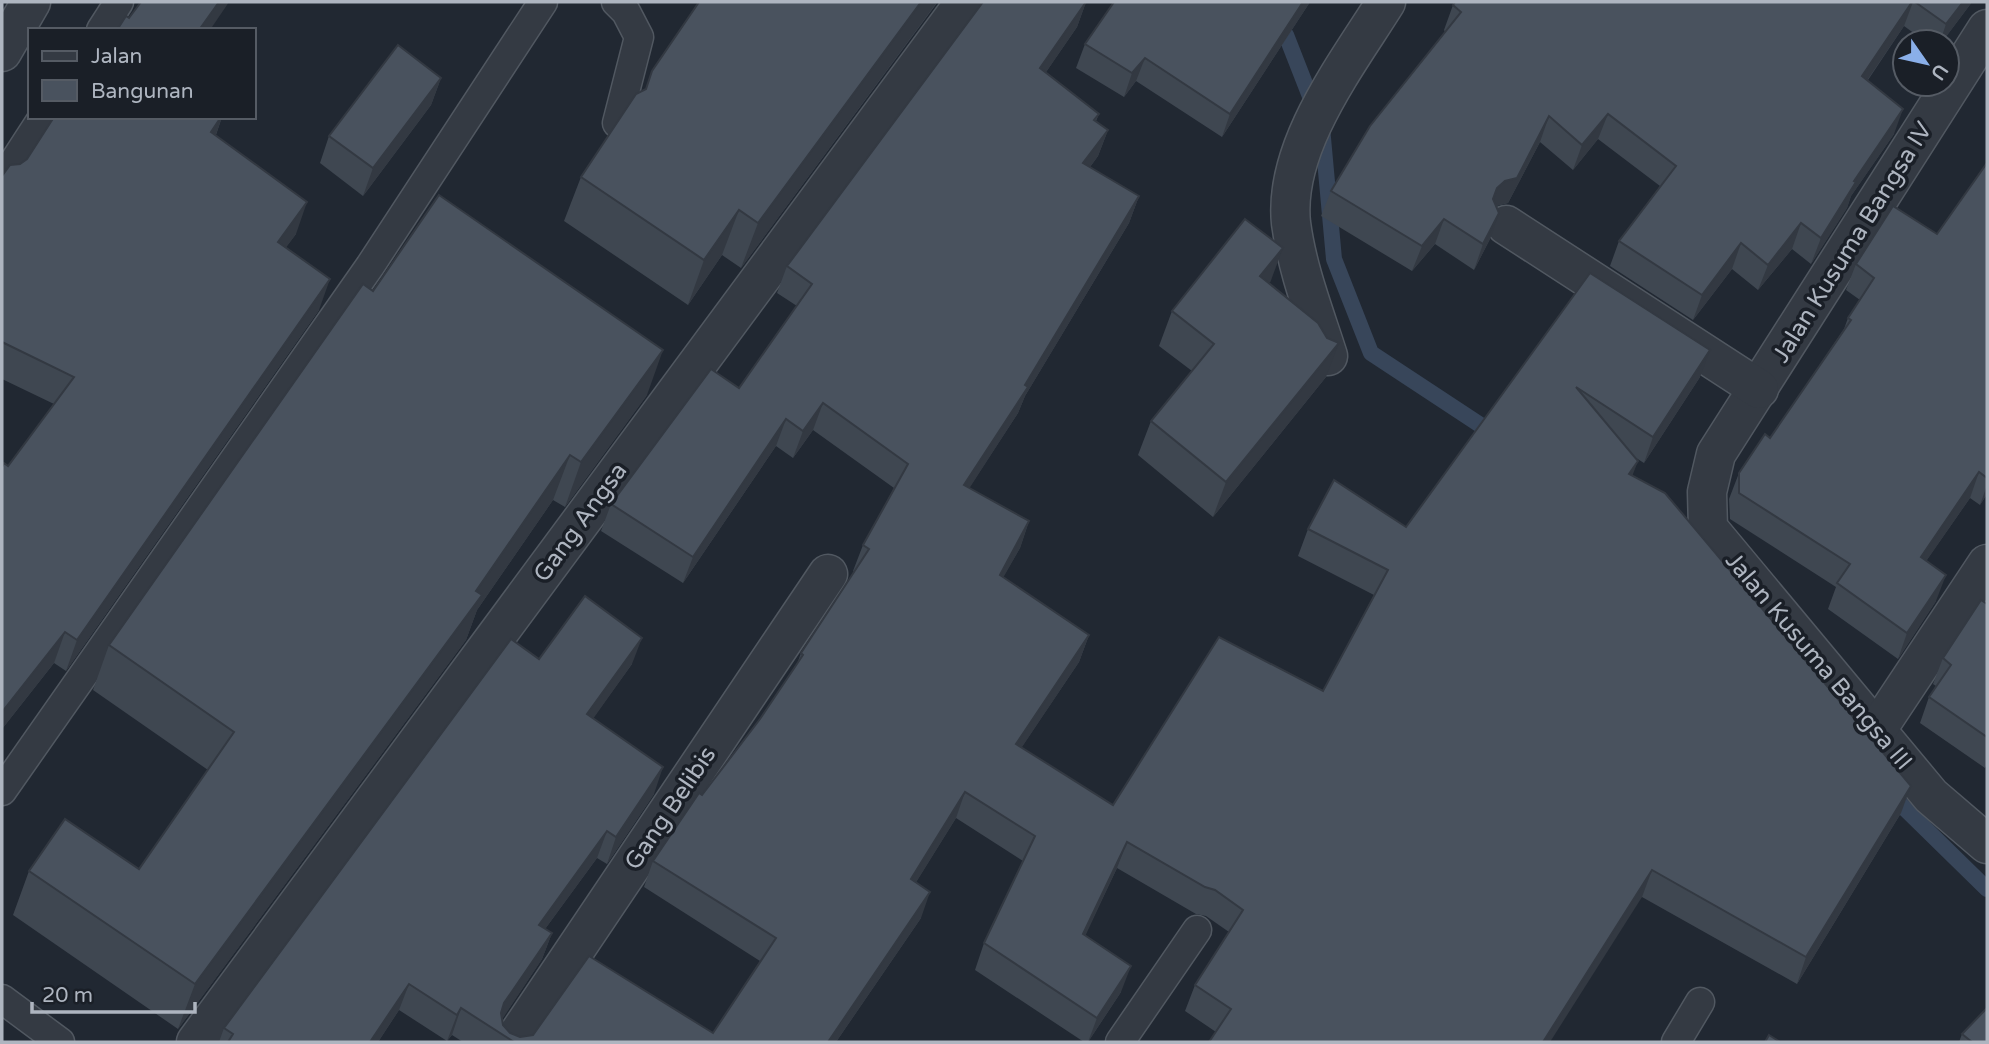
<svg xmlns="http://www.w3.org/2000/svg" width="1989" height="1044" font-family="'Varela Round',sans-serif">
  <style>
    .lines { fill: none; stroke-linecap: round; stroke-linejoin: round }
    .stream { stroke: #38465a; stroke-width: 16 }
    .service-casing { stroke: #515861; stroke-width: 31 }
    .minor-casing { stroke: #515861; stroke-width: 41 }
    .service { stroke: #343a43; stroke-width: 28 }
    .minor { stroke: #343a43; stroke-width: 38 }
    .wall { fill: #3f4751 }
    .shaded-wall { fill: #333942 }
    .building { fill: #49525e; stroke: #333942; stroke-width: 2 }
    .labels { text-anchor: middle; stroke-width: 7; stroke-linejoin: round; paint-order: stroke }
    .street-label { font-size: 24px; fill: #aeb5c0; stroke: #1a1f27 }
  </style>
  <rect width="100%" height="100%" fill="#212832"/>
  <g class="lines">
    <g class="stream">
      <polyline points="1235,2 1286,35 1322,127 1334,259 1371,353 1497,436"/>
      <polyline points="1889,793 1987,889"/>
    </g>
    <defs>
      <g id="service">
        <polyline points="616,2 626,12 639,37 617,123"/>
        <polyline points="101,30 119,2"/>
        <polyline points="2,180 43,117"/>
        <polyline points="2,791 370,266 543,2"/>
        <polyline points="2,999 60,1042"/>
        <polyline points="1120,1042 1197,930"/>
        <polyline points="1676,1042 1700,1002"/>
      </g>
      <g id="minor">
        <polyline points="1987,29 1716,454 1707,492 1708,528 1931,796 1987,844"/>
        <polyline points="2,52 31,2"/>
        <polyline points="1506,225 1759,389"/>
        <path d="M1328,356c-14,-44 -31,-87 -37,-133 -8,-77 57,-160 95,-221"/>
        <polyline points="1876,731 1987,564"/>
        <polyline points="196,1042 965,2"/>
        <polyline points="513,1042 828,574"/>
      </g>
    </defs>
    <use href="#service" class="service-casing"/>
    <use href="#minor" class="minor-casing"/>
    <use href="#service" class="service"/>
    <use href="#minor" class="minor"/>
  </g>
  <g class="wall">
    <polygon points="1086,2 1077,27 1046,72 1099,114 1096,121 1108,130 1098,156 1090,167 1139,196 1129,223 1025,396 1018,413 969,488 1029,521 1020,548 1003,577 1089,635 1079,662 1021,748 1113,805 1323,691 1374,595 1298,556 1308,529 1406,527 1590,273 1700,377 1644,463 1636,458 1632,476 1901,813 1797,984 1642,897 1216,1032 1185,1011 1195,985 1229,932 1206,916 1196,914 1117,868 1085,935 1121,992 1088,1042 1084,1042 975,970 984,943 1023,861 956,818 916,882 921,918 836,1042 463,1042 452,1035 447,1041 399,1010 378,1042 219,1042 224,1028 539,659 632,664 593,718 654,794 607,864 597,858 545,929 552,933 542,959 502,1019 503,1025 510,1033 520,1037 713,1033 760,961 644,887 653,861 702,795 760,719 797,664 801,653 854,572 853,571 863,545 894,488 813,430 793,458 776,446 683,583 601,531 611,504 739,388 797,306 777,293 787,266"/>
    <polygon points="1310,2 1222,137 1136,81 1124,97 1076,68 1085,44"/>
    <polygon points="1455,2 1972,2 1942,42 1926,42 1904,26 1868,80 1894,134 1851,196 1847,208 1811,264 1792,249 1758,290 1732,269 1693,320 1610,266 1619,241 1660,186 1598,139 1573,170 1540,142 1508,203 1496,206 1490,239 1474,270 1435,244 1412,271 1321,216 1331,191 1445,32 1444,30 1453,5"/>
    <polygon points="937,3 741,268 722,255 688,305 564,221 581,177"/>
    <polygon points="441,78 431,105 363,196 320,163 329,136"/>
    <polygon points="222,117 216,135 296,234 286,247 319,310 66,671 54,663 2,729 2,467 8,466 54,404 2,379 2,176 27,159"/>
    <polygon points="1987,163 1987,494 1980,505 1970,498 1926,561 1936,601 1898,659 1828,609 1836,587 1730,519 1729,499 1739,473 1770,438 1844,329 1848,318 1860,300 1846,290 1856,264 1937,234"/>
    <polygon points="1270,283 1326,377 1213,517 1138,455 1151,421 1192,371 1159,346 1172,311"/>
    <polygon points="647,395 565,507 553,500 477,610 466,640 178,1029 13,915 29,871 139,869 208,770 93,690 109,645"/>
    <polygon points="1987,604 1987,764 1985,768 1920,723 1929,697 1936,686 1933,684 1943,658"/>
    <polygon points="1962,1034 1987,1042 1959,1042"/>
  </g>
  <g class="shaded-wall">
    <polygon points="219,2 229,2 210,30 199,30"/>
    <polygon points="921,2 937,2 741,268 758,223"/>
    <polygon points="1086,2 1077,27 1031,94 1040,68"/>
    <polygon points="1303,2 1310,2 1222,137 1230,114"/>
    <polygon points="1913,2 1904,26 1853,101 1862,76"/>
    <polygon points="1963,2 1972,2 1942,42 1940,42 1946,24"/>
    <polygon points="1145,58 1136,81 1124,97 1132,73"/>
    <polygon points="441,78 431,105 363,196 373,168"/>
    <polygon points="1903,109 1894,134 1851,196 1847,208 1811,264 1821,238 1854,181"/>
    <polygon points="1608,114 1598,139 1573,170 1582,145"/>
    <polygon points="1549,116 1540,142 1508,203 1495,206 1487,214 1497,188"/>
    <polygon points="221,117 222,117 213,143 211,132"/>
    <polygon points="1108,130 1098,156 1074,189 1083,163"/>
    <polygon points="1139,196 1129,223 1025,396 1018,413 954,512 964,485"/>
    <polygon points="307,202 296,234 267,273 278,242"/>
    <polygon points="739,210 722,255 688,305 704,260"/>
    <polygon points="1499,213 1490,239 1474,270 1483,244"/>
    <polygon points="1444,219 1435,244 1412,271 1422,246"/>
    <polygon points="1801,223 1792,249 1758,290 1768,265"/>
    <polygon points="1741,243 1732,269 1693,320 1702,295"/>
    <polygon points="1283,248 1270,283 1260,276"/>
    <polygon points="330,279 319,310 66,671 77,640"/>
    <polygon points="1339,343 1326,377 1213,517 1226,482"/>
    <polygon points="663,350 647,395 565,507 581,462"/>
    <polygon points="1710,350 1700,377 1644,463 1653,437"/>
    <polygon points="823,403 813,430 793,458 803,431"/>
    <polygon points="786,419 776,446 683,583 693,557"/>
    <polygon points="570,455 553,500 477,610 466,640 178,1029 195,984 476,591"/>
    <polygon points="1638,461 1628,487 1629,474"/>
    <polygon points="1979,472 1970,498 1911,583 1921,557"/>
    <polygon points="1987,485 1987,494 1980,505"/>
    <polygon points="1029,521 1020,548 990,601 1000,575"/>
    <polygon points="1946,575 1936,601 1898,659 1907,633"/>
    <polygon points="65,632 54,663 2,729 2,712"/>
    <polygon points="1089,635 1079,662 1006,771 1016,744"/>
    <polygon points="642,638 632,664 578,740 587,714"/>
    <polygon points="663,767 654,794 607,864 616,837"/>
    <polygon points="1911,786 1901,813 1797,984 1806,957"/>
    <polygon points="965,792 956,818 902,905 911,879"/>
    <polygon points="607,831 597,858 529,951 539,925"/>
    <polygon points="1127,842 1117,868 1074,960 1083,934"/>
    <polygon points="1652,870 1642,897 1550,1042 1543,1042"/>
    <polygon points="930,892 921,918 836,1042 828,1042"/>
    <polygon points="552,933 542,959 495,1030 504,1003"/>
    <polygon points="1131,966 1121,992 1088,1042 1097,1018"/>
    <polygon points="409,984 399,1010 378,1042 370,1042"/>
    <polygon points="461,1008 452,1035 447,1041 457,1015"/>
  </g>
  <g class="building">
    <polygon points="141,2 219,2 199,30 117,30 126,16 129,18"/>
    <polygon points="699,2 921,2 758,223 739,210 704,260 581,177 636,94 646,89 652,71"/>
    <polygon points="983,2 1086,2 1040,68 1099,114 1094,120 1108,130 1083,163 1139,196 1025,385 1028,387 964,485 1029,521 1000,575 1089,635 1016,744 1113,805 1219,637 1323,691 1388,570 1308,529 1334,480 1406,527 1590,273 1710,350 1653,437 1576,387 1638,461 1629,474 1665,493 1911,786 1806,957 1652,870 1543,1042 1209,1042 1231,1009 1195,985 1243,910 1215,890 1205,887 1127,842 1083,934 1131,966 1097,1018 984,943 1035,836 965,792 911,879 930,892 828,1042 514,1042 461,1008 457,1015 409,984 370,1042 228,1042 233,1034 224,1028 511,639 539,659 585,596 642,638 587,714 663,767 616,837 607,831 539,925 552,933 504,1003 501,1013 503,1025 510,1033 520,1037 533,1035 589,956 713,1033 776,938 653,861 699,793 702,795 760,719 803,655 801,653 869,549 863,545 908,464 823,403 803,431 786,419 693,557 611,504 711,369 739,388 812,284 787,266"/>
    <polygon points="1114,2 1303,2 1230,114 1145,58 1132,73 1085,44"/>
    <polygon points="1455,2 1912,2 1862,76 1903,109 1854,181 1856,182 1821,238 1801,223 1768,265 1741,243 1702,295 1619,241 1676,166 1608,114 1582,145 1549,116 1517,178 1505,181 1497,188 1493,199 1499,213 1483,244 1444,219 1422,246 1331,191 1370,126 1461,12 1453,5"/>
    <polygon points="1915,2 1963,2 1946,24"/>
    <polygon points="398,45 441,78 373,168 329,136"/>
    <polygon points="54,117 221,117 211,132 307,202 278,242 330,279 77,640 65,632 2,712 2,467 4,463 8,466 74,377 2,342 2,176 10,165 20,164 27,159"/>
    <polygon points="1987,163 1987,478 1979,472 1921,557 1946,575 1907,633 1837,583 1850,564 1739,493 1739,473 1765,434 1770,438 1851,320 1848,318 1874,278 1856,264 1893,206 1937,234"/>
    <polygon points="439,195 663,350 581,462 570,455 476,591 482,595 195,984 29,871 65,819 139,869 234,732 109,645 363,284 373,291"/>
    <polygon points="1245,219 1283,248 1260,276 1318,323 1327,338 1339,343 1226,482 1151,421 1214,344 1172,311"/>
    <polygon points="1981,600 1987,604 1987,737 1929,697 1951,665 1943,658"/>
    <polygon points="1987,1008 1987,1042 1972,1042 1962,1034"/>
    <polygon points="1769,1035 1780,1042 1765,1042"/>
  </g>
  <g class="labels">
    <g class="street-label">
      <text transform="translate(1852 242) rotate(-58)" y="8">Jalan Kusuma Bangsa IV</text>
      <text transform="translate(580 522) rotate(-54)" y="8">Gang Angsa</text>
      <text transform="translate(1819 661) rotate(50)" y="8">Jalan Kusuma Bangsa III</text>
      <text transform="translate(670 808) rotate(-56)" y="8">Gang Belibis</text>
    </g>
  </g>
  <rect width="1989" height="1044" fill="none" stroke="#aeb5c0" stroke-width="7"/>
  <rect x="28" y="28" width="228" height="91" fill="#1a1f27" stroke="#555b64" stroke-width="2"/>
  <rect x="42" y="51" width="35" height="10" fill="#343a43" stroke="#555b64" stroke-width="2"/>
  <text x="91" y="63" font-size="21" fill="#aeb5c0">Jalan</text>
  <rect x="42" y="80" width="35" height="21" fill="#49525e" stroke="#555b64" stroke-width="2"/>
  <text x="91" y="98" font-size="21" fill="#aeb5c0">Bangunan</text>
  <g transform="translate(1926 63) rotate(124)"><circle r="33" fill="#1a1f27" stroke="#555b64" stroke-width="2"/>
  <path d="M0-5L12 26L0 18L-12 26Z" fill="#8aafe9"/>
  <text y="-10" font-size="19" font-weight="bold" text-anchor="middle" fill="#aeb5c0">U</text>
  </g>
  <path d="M32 1002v10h163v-10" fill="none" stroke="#aeb5c0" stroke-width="3.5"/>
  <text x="42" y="1002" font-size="21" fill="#aeb5c0" stroke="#1a1f27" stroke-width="5" paint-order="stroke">20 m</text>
</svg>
